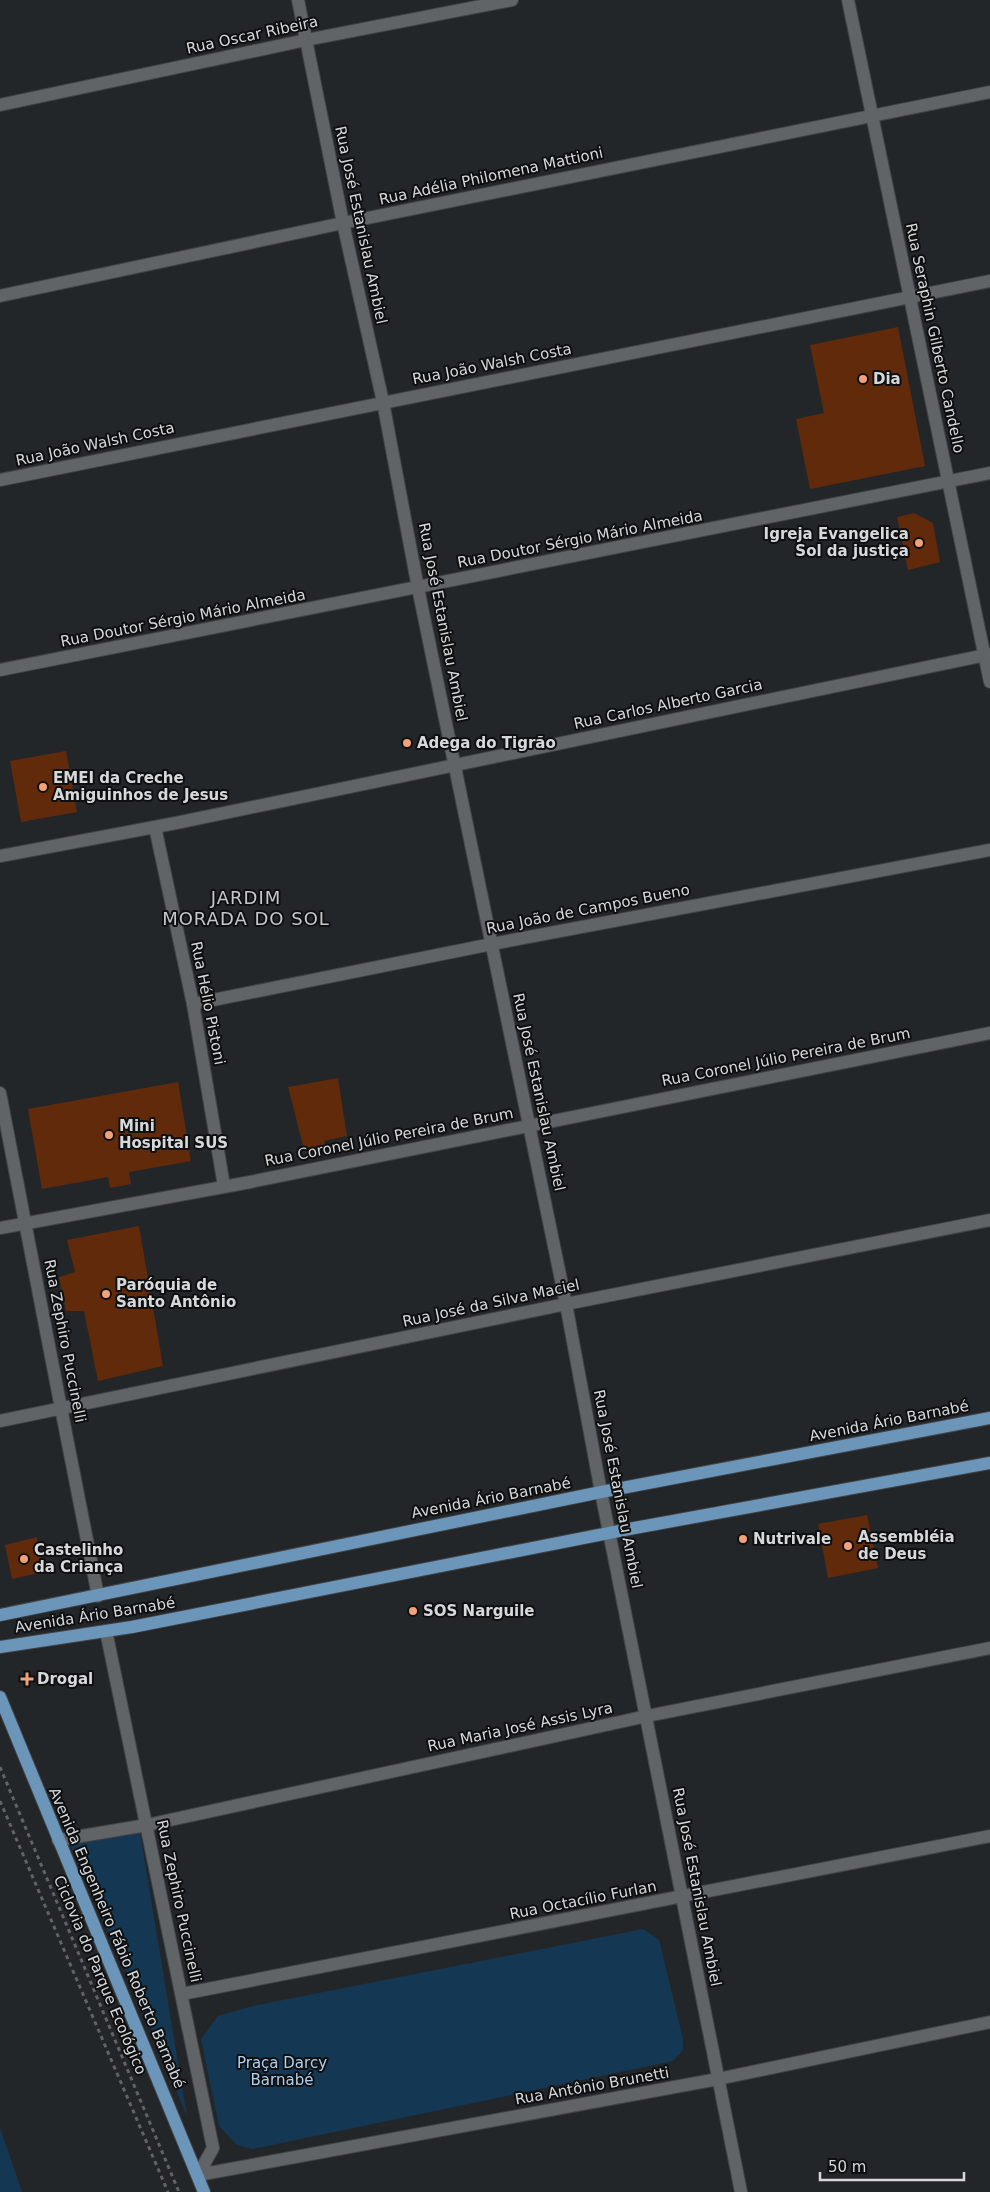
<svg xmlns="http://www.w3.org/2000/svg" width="990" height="2192" font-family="'DejaVu Sans',sans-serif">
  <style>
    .green { fill: #143854 }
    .building { fill: #602a0b }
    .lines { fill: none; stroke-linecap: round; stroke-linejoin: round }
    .pedestrian-casing { stroke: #414345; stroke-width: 14 }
    .minor-casing { stroke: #414345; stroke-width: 14 }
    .tertiary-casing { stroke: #414345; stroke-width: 14 }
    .primary-casing { stroke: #414345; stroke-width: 14 }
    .path { stroke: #616366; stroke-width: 3; stroke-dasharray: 4 4; stroke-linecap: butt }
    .pedestrian { stroke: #606467; stroke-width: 12 }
    .minor { stroke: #606467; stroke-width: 12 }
    .tertiary { stroke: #606467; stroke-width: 12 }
    .primary { stroke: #6c96b9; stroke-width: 12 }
    .poi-dot { fill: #f1a27b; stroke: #0e0f10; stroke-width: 2 }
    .labels { text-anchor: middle; stroke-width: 4; stroke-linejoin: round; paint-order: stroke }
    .street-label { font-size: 15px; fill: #d6d8da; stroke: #0e0f10 }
    .poi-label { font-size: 15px; font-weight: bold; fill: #d6d8da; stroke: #0e0f10; text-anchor: start }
    .park-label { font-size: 15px; fill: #aed0ef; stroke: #0e0f10 }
    .quarter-label { font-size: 18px; letter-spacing: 1px; fill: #c4c7cb; stroke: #0e0f10 }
  </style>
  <rect width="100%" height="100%" fill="#232629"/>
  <g class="green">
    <polygon points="140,1833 187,2117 152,2029 70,1845"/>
    <polygon points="643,1929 659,1940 683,2039 683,2050 673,2061 253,2149 237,2145 219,2126 201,2039 218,2016 253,2006"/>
    <polygon points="0,2128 22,2192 0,2192"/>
  </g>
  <g class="building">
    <polygon points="898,327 925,466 810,489 796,419 824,413 810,345"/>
    <polygon points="914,513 933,523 940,562 908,570 897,517"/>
    <polygon points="66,751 77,812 21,822 10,761"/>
    <polygon points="338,1078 347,1136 324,1141 326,1149 305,1153 288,1087"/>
    <polygon points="178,1082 191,1161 129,1172 131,1184 110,1188 108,1177 42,1189 28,1109"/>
    <polygon points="139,1226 163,1366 98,1381 84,1311 66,1311 59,1277 75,1272 67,1240"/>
    <polygon points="867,1515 878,1568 828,1578 818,1524"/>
    <polygon points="37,1537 43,1572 12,1579 5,1545"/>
  </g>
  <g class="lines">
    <defs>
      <polyline id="pedestrian" points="0,1093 61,1408"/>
      <g id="minor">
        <polyline points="298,0 343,223 383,402 418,588 566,1304 601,1492 741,2192"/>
        <polyline points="0,105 306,40 512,0"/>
        <polyline points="0,296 343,223 990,92"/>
        <polyline points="0,480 990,281"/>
        <polyline points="0,670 990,473"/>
        <polyline points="155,827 193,1004 224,1186"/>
        <polyline points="0,856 176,823 990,654"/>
        <polyline points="193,1004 492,944 990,850"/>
        <polyline points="0,1228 245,1183 990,1033"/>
        <polyline points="61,1408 98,1596"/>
        <polyline points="0,1421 566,1304 990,1220"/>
        <polyline points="106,1631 213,2148 198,2175"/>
        <polyline points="58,1840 147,1825 647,1716 990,1648"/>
        <polyline points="182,1994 990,1836"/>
        <polyline points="198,2175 718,2079 990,2022"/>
      </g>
      <polyline id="tertiary" points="848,0 990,682"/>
      <g id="primary">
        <polyline points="0,1615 601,1492 990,1418"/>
        <polyline points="0,1647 132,1627 629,1529 990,1463"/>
        <polyline points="0,1697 204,2192"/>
      </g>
    </defs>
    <use href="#pedestrian" class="pedestrian-casing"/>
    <use href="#minor" class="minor-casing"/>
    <use href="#tertiary" class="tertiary-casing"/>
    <use href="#primary" class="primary-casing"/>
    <g class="path">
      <polyline points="0,1767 179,2192"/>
      <polyline points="0,1801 168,2192"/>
    </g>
    <use href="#pedestrian" class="pedestrian"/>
    <use href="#minor" class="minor"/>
    <use href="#tertiary" class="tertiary"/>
    <use href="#primary" class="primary"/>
  </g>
  <g class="poi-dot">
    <circle cx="863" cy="379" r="5"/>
    <circle cx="919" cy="543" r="5"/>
    <circle cx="407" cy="743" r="5"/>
    <circle cx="43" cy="787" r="5"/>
    <circle cx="109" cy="1135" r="5"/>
    <circle cx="106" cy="1294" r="5"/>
    <circle cx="743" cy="1539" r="5"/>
    <circle cx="848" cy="1546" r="5"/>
    <circle cx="24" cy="1559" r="5"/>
    <circle cx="413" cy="1611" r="5"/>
    <path d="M24.5 1671.5h5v5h5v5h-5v5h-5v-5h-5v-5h5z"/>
  </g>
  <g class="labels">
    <g class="street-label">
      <text transform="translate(252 35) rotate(-12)" y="5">Rua Oscar Ribeira</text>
      <text transform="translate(491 176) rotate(-12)" y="5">Rua Adélia Philomena Mattioni</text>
      <text transform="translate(361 225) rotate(78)" y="5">Rua José Estanislau Ambiel</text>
      <text transform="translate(935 338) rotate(78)" y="5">Rua Seraphin Gilberto Candello</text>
      <text transform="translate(492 364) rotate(-11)" y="5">Rua João Walsh Costa</text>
      <text transform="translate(95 444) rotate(-12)" y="5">Rua João Walsh Costa</text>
      <text transform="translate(580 539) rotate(-11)" y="5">Rua Doutor Sérgio Mário Almeida</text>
      <text transform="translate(183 618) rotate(-11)" y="5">Rua Doutor Sérgio Mário Almeida</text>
      <text transform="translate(443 622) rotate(79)" y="5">Rua José Estanislau Ambiel</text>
      <text transform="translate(668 704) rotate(-12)" y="5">Rua Carlos Alberto Garcia</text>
      <text transform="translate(588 909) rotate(-11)" y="5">Rua João de Campos Bueno</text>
      <text transform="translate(208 1003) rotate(79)" y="5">Rua Hélio Pistoni</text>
      <text transform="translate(786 1057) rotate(-11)" y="5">Rua Coronel Júlio Pereira de Brum</text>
      <text transform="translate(539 1092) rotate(78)" y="5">Rua José Estanislau Ambiel</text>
      <text transform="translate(389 1137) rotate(-11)" y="5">Rua Coronel Júlio Pereira de Brum</text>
      <text transform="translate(491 1303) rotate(-12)" y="5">Rua José da Silva Maciel</text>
      <text transform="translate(65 1341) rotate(79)" y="5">Rua Zephiro Puccinelli</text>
      <text transform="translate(889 1421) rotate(-11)" y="5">Avenida Ário Barnabé</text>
      <text transform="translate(618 1489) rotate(79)" y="5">Rua José Estanislau Ambiel</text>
      <text transform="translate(491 1498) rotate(-11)" y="5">Avenida Ário Barnabé</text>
      <text transform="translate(95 1615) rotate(-9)" y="5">Avenida Ário Barnabé</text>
      <text transform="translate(520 1727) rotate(-12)" y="5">Rua Maria José Assis Lyra</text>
      <text transform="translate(697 1887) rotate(79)" y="5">Rua José Estanislau Ambiel</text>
      <text transform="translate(583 1900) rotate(-11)" y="5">Rua Octacílio Furlan</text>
      <text transform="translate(179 1901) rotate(78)" y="5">Rua Zephiro Puccinelli</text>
      <text transform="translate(117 1938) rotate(67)" y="5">Avenida Engenheiro Fábio Roberto Barnabé</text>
      <text transform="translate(100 1975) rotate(67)" y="5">Ciclovia do Parque Ecológico</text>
      <text transform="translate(592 2086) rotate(-10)" y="5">Rua Antônio Brunetti</text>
    </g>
    <g class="poi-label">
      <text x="873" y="384">Dia</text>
      <text x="909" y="539" text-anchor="end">Igreja Evangelica<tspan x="909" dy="17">Sol da justiça</tspan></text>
      <text x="417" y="748">Adega do Tigrão</text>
      <text x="53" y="783">EMEI da Creche<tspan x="53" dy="17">Amiguinhos de Jesus</tspan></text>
      <text x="119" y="1131">Mini<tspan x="119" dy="17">Hospital SUS</tspan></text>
      <text x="116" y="1290">Paróquia de<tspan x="116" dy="17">Santo Antônio</tspan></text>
      <text x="858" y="1542">Assembléia<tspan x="858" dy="17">de Deus</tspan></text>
      <text x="753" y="1544">Nutrivale</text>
      <text x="34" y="1555">Castelinho<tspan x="34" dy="17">da Criança</tspan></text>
      <text x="423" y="1616">SOS Narguile</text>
      <text x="37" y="1684">Drogal</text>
    </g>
    <g class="park-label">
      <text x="282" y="2068">Praça Darcy<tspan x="282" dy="17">Barnabé</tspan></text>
    </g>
    <g class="quarter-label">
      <text x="246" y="904">JARDIM<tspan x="246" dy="21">MORADA DO SOL</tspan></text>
    </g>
  </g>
  <path d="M820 2172v8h144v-8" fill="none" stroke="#d6d8da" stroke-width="2.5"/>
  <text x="828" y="2172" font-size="15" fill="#d6d8da" stroke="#0e0f10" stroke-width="4" paint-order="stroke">50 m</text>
</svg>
